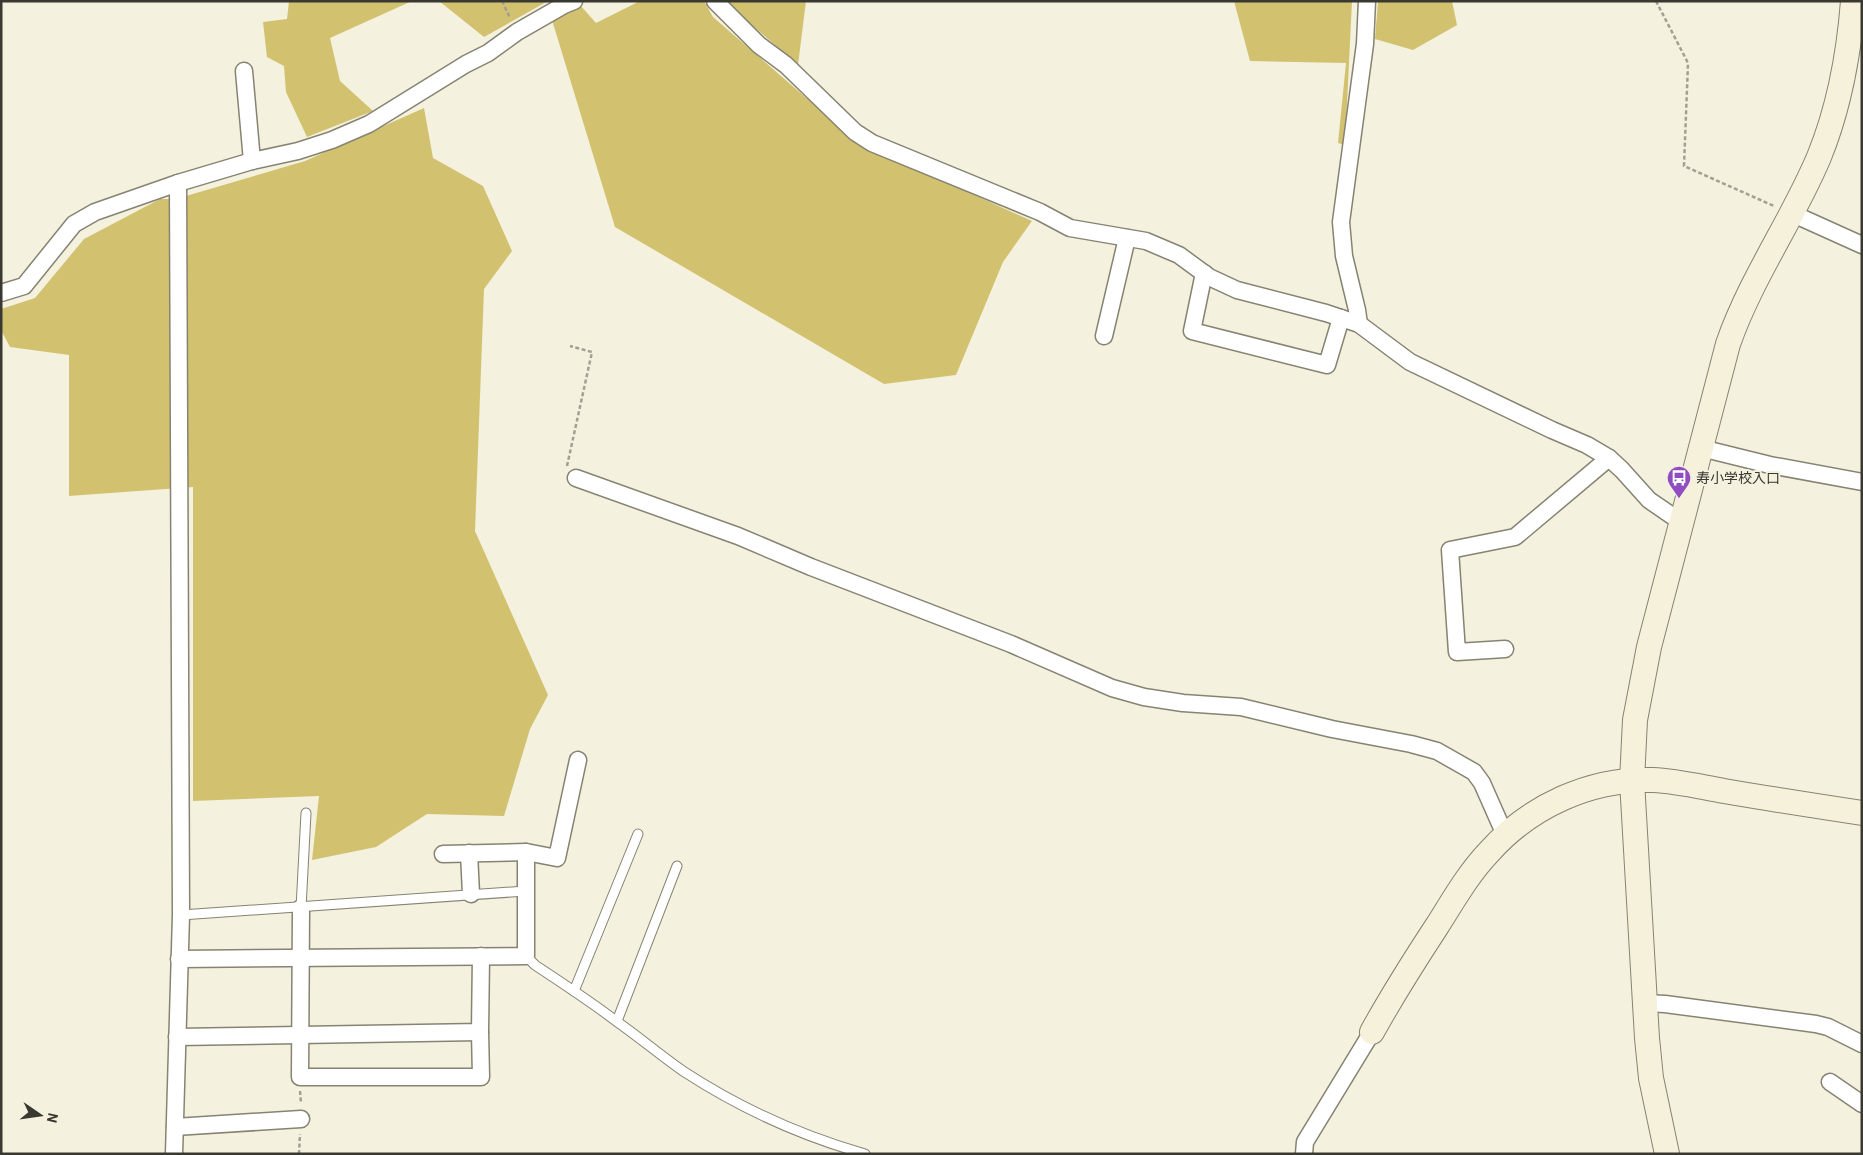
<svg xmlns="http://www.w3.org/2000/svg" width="1863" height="1155" font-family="Barlow,'Noto Sans JP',sans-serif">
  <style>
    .green { fill: #d2c270 }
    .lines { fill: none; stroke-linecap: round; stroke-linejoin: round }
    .lane-casing { stroke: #868372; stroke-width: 11 }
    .street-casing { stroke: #868372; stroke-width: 19 }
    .secondary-casing { stroke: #868372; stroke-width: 26 }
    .path { stroke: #a2a093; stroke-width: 2.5; stroke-dasharray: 4 2.5; stroke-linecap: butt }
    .lane { stroke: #fff; stroke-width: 9 }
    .street { stroke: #fff; stroke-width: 16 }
    .secondary { stroke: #f5f1da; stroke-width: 24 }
    .labels { text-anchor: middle; stroke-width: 4; stroke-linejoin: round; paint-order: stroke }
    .poi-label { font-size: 14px; fill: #393831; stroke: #f4f1df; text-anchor: start }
  </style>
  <rect width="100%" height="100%" fill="#f4f1df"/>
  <g class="green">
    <polygon points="289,1 412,1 330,38 340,81 373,111 307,137 286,92 284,66 267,57 263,22 287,19"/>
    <polygon points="439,1 548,1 484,37"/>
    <polygon points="640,1 704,1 713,17 857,142 1032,221 1003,262 956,375 884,384 615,227 552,20 580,5 596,23"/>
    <polygon points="727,1 806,1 798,65 731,7"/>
    <polygon points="1234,1 1352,1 1345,145 1338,143 1346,63 1250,61"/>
    <polygon points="1378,1 1452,1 1457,25 1413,50 1375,39"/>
    <polygon points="424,108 433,158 483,186 512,251 484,289 475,531 548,695 530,729 504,816 427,814 376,847 312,860 319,796 193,801 193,487 69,496 69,355 10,347 1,330 1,309 35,298 84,239 160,199 172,199 186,196 305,161"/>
  </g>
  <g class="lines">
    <defs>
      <g id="lane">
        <polyline points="301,908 306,813"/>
        <polyline points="181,915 526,891"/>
        <path d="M526,956l9,9c27,18 55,36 81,56 23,16 44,34 67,50 55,36 119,65 182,83"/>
        <polyline points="574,991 638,834"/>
        <polyline points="617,1021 677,866"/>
      </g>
      <g id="street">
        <polyline points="715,1 759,45 786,65 855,132 872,143 1040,212 1070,228 1146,241 1179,255 1209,277 1237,290 1326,313 1359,324 1410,362 1552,430 1587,445 1609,458 1622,470 1649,500 1681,522"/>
        <polyline points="244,71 252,161"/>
        <polyline points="1791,213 1862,245"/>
        <polyline points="1204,273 1192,331 1327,365 1341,318"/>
        <polyline points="1,293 24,286 74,224 95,212 178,183 252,161 298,151 332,140 369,124 466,64 488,53 517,32 564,5 574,1"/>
        <polyline points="1359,324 1357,310 1344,256 1341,222 1365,44 1367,1"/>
        <polyline points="1104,336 1127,238"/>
        <polyline points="1701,448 1770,465 1862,482"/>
        <polyline points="576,478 738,536 811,567 1011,644 1112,688 1144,697 1183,703 1241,707 1332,729 1411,744 1437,751 1474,772 1482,783 1505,835"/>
        <polyline points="1505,649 1457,652 1450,550 1515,537 1609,458"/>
        <polyline points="469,853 471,894"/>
        <polyline points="443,854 526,852 557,858 578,760"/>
        <polyline points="301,908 300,1077 481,1077 480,1032"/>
        <polyline points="179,959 526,956 526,852"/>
        <polyline points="1644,1003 1665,1004 1816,1024 1828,1027 1862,1044"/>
        <polyline points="177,1037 480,1032 481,956"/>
        <polyline points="1830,1082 1862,1104"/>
        <polyline points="175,1127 301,1119"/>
        <polyline points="174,1154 181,915 178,183"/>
        <polyline points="1304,1154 1305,1142 1372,1032"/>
      </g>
      <g id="secondary">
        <path d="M1372,1032c20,-36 42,-71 65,-106 16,-25 31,-52 52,-74 41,-46 102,-74 164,-72 24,1 48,7 71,11 46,8 92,15 138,22"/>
        <path d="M1667,1154l-16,-76 -4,-40 -15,-257 3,-61 14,-73 79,-303c23,-66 64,-123 91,-187 20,-49 30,-104 34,-156"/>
      </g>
    </defs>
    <use href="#lane" class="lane-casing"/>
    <use href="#street" class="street-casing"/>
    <use href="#secondary" class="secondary-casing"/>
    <g class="path">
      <polyline points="502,1 510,18"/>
      <polyline points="1656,1 1688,63 1684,166 1774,206"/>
      <polyline points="567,466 592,352 570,346"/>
      <polyline points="300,1091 301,1103"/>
      <polyline points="299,1154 300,1134"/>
    </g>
    <use href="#lane" class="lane"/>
    <use href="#street" class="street"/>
    <use href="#secondary" class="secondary"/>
  </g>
  <defs>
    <symbol id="bus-pin" viewBox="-11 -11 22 30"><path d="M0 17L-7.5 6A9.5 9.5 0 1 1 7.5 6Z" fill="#904dc2" stroke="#f4f1df"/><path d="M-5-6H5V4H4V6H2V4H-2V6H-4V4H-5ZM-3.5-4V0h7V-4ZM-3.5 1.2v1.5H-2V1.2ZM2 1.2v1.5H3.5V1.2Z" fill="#fff"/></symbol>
  </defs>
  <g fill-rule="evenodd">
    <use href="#bus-pin" x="1665" y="464" width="28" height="38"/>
  </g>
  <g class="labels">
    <g class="poi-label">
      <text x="1696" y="483">寿小学校入口</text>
    </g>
  </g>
  <rect width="1863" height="1155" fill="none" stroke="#393831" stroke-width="5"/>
  <g transform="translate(40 1115) rotate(103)" stroke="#f4f1df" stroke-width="4" paint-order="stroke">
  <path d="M0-4L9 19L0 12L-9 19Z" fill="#393831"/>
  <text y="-8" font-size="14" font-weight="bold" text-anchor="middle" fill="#393831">N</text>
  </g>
</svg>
